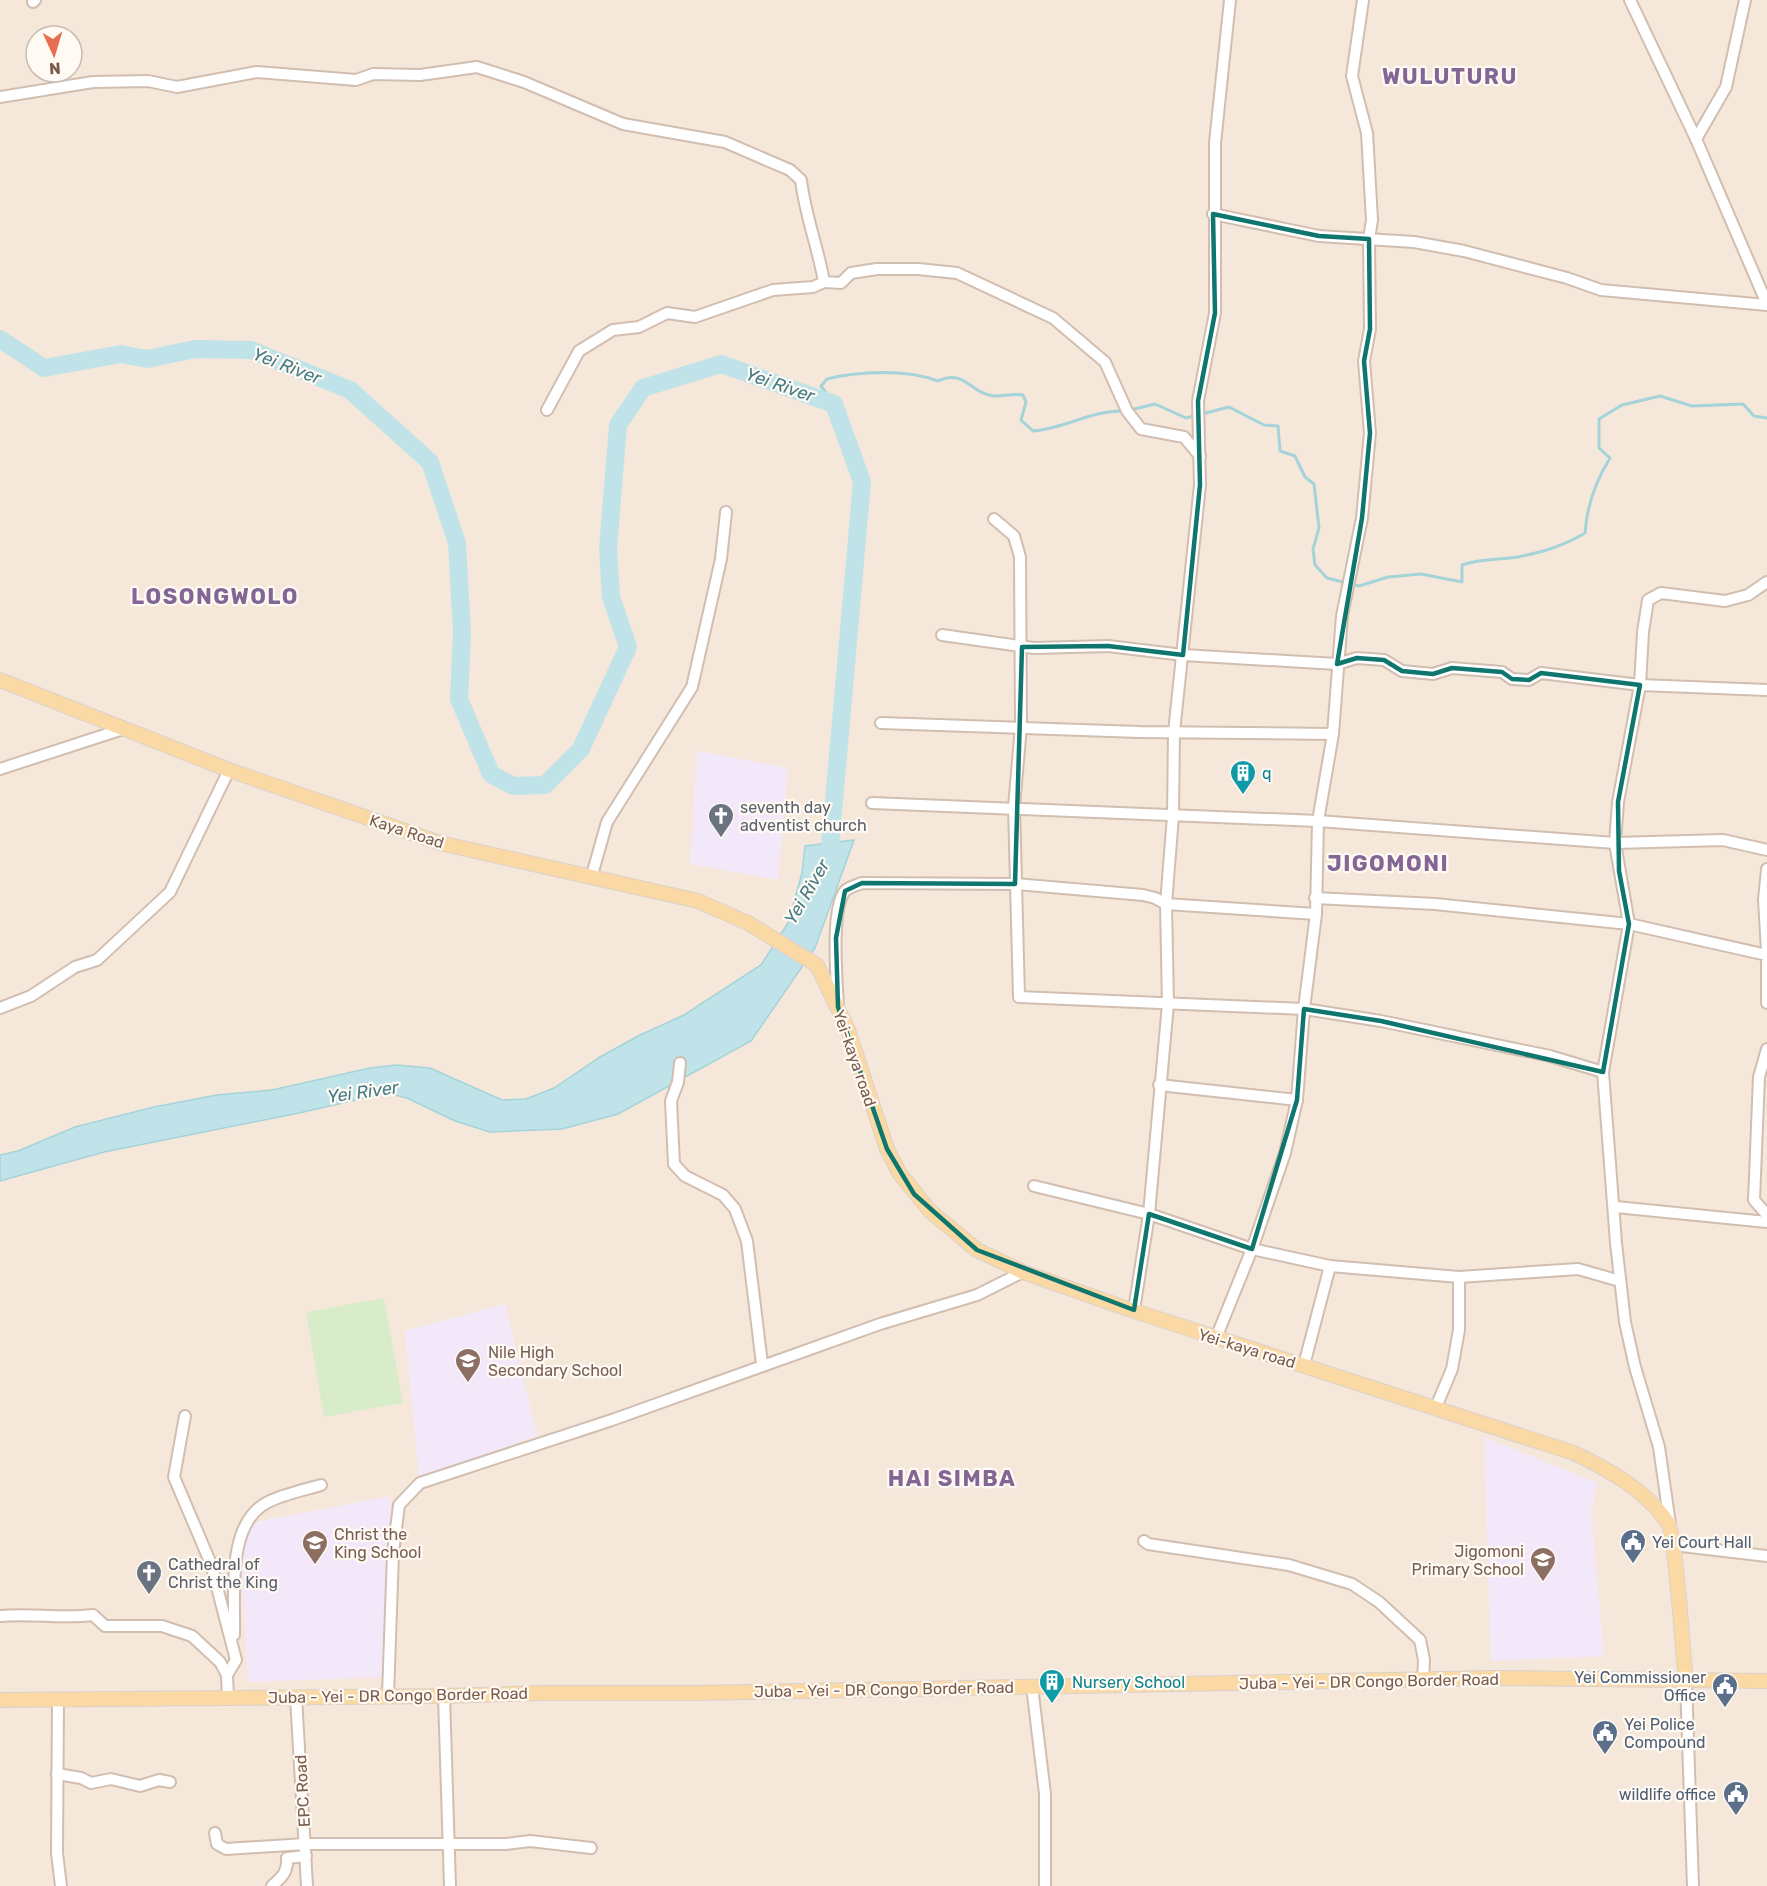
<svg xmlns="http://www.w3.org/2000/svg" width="1767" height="1886" font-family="Rubik,sans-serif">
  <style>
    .residential { fill: #f5e8da; fill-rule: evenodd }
    .education { fill: #f3e8fa }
    .green { fill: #d8ecc9 }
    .water { fill: #bfe3e8; stroke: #a5d3da; stroke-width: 1.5 }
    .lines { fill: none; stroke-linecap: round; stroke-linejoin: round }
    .stream { stroke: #a5d3da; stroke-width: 3 }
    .river { stroke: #bfe3e8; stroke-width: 18 }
    .minor-casing { stroke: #d1beb0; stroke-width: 14 }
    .major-casing { stroke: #dad1cd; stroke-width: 16 }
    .minor { stroke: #fff; stroke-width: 10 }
    .major { stroke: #fbd9a5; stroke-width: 14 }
    .marked { fill: none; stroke: #0f766e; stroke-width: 4.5; stroke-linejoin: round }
    .labels { text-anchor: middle; stroke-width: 4.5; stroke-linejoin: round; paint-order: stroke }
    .culture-label { font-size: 16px; fill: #0d838f; stroke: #fffaf3; text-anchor: start }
    .worship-label { font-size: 16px; fill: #5b616d; stroke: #fffaf3; text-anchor: start }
    .street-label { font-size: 16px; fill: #7a5c4d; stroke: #fffaf3 }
    .education-label { font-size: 16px; fill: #785e54; stroke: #fffaf3; text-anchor: start }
    .service-label { font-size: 16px; fill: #4e5e75; stroke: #fffaf3; text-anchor: start }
    .water-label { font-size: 18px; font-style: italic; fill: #437c86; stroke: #fffaf3 }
    .district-label { font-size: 22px; font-weight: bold; letter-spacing: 1.5px; fill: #846695; stroke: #fffaf3 }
  </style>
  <rect width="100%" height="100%" fill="#fdf6ec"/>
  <path class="residential" d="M0,0h1767v1886h-1767zM36,36h36v36h-36z"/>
  <g class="education">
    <polygon points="697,751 788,768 778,880 690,864"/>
    <polygon points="505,1304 537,1436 419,1477 405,1331"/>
    <polygon points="1484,1437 1598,1483 1591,1510 1604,1656 1491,1661"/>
    <polygon points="391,1496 386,1677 248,1682 239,1525"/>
  </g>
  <polygon class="green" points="384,1298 403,1403 324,1417 306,1312"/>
  <polygon class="water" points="854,840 815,948 751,1041 618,1114 562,1129 490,1132 455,1121 407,1098 386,1093 299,1113 104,1152 0,1181 0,1155 18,1151 75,1127 154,1107 217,1095 272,1090 370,1068 396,1065 430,1068 502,1100 526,1099 554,1088 600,1057 638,1036 684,1015 761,965 788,923 802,873 805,846"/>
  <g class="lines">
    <g class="stream">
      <path d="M834,404l-13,-18 6,-7c32,-8 80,-10 111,2 26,-13 33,13 56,15 10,0 19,-3 29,-1l3,7 -5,18 12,11c31,-2 59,-21 90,-20"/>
      <path d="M1130,410l25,-6 31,14 43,-11 35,18 14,1 2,25 15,5 10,21 9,7 5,44 -6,21 2,16 12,13 32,8 29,-9 33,-3 41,8v-17c19,-7 37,-5 56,-8 25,-5 45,-11 67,-24 2,-28 10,-51 25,-75l-11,-10v-29l23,-14 38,-9 32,10 51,-2 11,12 13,2"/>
    </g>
    <polyline class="river" points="0,339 44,368 121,354 147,359 195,349 251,350 350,390 430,462 457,543 462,633 459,699 491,774 513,786 545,785 581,749 628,647 611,597 608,549 618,425 643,388 721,364 834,404 862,482 829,858 825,864"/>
    <defs>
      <g id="minor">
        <polyline points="1630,0 1696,139 1767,304"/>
        <polyline points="33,2 35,0"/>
        <path d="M0,97l93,-15 55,-1 29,6 80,-15 99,8 17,-6 47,1 57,-8 47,15 99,42 102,18 65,28 11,10c4,35 17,67 23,102l17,1 10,-10 26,-4h41l39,4 96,45 52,44 22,49 14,18 43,8 16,19"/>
        <polyline points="1696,139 1726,87 1745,0"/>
        <polyline points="1213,214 1319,236 1414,242 1464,251 1567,278 1601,290 1767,305"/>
        <polyline points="547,410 579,351 613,330 639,327 667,313 695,317 773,290 813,287 824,282"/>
        <polyline points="994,519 1014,536 1020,557 1021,726 1014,807 1019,997 1304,1009 1381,1021 1550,1056 1603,1072"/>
        <polyline points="942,635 1034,648 1108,646 1183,655 1337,664 1357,658 1384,660 1402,671 1433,674 1452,668 1502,672 1512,679 1529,680 1541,673 1640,685 1767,690"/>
        <polyline points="881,723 1139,732 1333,734"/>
        <polyline points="0,769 123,729"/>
        <polyline points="872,803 1318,821 1615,843 1723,840 1767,850"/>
        <polyline points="1767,869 1764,900 1767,951"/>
        <polyline points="592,875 607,822 692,687 721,559 726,512"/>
        <polyline points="1315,898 1435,904 1629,924 1767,955"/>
        <polyline points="1767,962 1767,1003"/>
        <path d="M838,1007c-1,-24 -8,-98 7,-116 4,-4 12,-6 17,-8l153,1 128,11 12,3 11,6 150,10"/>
        <polyline points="0,1008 31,996 75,967 97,960 170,892 229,770"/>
        <polyline points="1767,1049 1759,1077 1754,1200 1767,1215"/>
        <polyline points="680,1063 678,1082 671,1101 674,1164 685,1176 723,1195 735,1209 747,1241 762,1364"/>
        <polyline points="1159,1085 1297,1100"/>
        <polyline points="1034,1186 1149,1214 1252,1249 1330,1266 1459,1277 1578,1269 1620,1281"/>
        <polyline points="1616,1207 1767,1222"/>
        <polyline points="1134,1310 1149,1214 1168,1004 1166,904 1173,816 1174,732 1200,485 1198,401 1215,313 1215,143 1230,0"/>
        <polyline points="1216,1338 1252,1249 1285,1153 1297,1100 1304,1009 1316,914 1318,821 1333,734 1342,616 1362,518 1370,433 1364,361 1370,329 1369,239 1372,220 1367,133 1352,76 1363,0"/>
        <polyline points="1304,1365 1330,1266"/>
        <polyline points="1436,1407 1452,1369 1459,1330 1459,1277"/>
        <polyline points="185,1416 174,1477 211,1564 236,1660 227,1675"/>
        <polyline points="1670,1524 1659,1447 1635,1367 1625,1322 1616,1243 1603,1072 1629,924 1615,843 1618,802 1640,685 1643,632 1648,600 1661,593 1725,601 1748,595 1767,582"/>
        <polyline points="1144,1541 1148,1544 1289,1565 1352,1584 1379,1602 1420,1640 1424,1660 1423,1680"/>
        <polyline points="1673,1545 1767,1556"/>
        <path d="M0,1616c31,-3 62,3 93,-1l12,11h57l30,10 28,26 7,13 1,23"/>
        <path d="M234,1635c1,-41 -8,-112 34,-133 16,-8 36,-12 53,-17"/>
        <polyline points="1686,1682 1693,1886"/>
        <polyline points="1032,1686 1045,1794 1045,1886"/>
        <polyline points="388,1695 393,1553 399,1505 420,1483 612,1420 880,1324 977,1295 1023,1272"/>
        <polyline points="444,1696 450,1886"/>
        <polyline points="296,1697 307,1886"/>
        <polyline points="58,1700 57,1853 61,1886"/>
        <polyline points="57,1774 81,1778 91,1783 111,1779 140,1786 159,1780 170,1782"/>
        <polyline points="215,1833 217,1844 226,1849 305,1844 506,1844 530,1841 591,1848"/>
        <path d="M272,1886c10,-9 16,-14 15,-28l19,-2"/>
      </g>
      <g id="major">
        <path d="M0,680l229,90 211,73 258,58 50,22 69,42 31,65 39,119 13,25 30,37 47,39 46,22 105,37 446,144c35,17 72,37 94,70 8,12 15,135 18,159"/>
        <polyline points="0,1700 444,1696 540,1693 694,1693 1492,1678 1767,1681"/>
      </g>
    </defs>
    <use href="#minor" class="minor-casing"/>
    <use href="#major" class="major-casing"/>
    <use href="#minor" class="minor"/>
    <use href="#major" class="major"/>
  </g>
  <path class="marked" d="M1213,214l106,22 50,3 1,90 -6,32 6,72 -8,85 -25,146 20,-6 27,2 18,11 31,3 19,-6 50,4 10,7 17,1 12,-7 99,12 -22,117 1,69 10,53 -26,148 -222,-51 -77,-12 -7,91 -45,149 -103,-35 -15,96 -157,-60 -63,-56 -27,-45 -49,-142 -2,-69 9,-47 17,-8 153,1 7,-237 86,-1 75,9 17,-170 -2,-84 17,-88z"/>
  <defs>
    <symbol id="building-pin" viewBox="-11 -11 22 30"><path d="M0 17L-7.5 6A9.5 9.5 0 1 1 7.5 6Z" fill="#0f9aa8" stroke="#fffaf3"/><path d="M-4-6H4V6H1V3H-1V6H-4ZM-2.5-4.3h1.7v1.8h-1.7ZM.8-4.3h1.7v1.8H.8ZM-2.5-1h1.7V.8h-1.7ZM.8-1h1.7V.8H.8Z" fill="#fff"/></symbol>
    <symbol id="church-pin" viewBox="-11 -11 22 30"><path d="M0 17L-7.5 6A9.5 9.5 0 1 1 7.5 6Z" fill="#6b7280" stroke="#fffaf3"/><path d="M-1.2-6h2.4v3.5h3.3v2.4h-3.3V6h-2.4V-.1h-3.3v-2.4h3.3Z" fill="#fff"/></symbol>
    <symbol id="school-pin" viewBox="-11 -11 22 30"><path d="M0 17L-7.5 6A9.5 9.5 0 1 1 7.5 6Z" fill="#8d6e63" stroke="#fffaf3"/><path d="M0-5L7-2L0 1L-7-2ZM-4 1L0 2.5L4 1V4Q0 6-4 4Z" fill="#fff"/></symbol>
    <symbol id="civic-pin" viewBox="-11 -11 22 30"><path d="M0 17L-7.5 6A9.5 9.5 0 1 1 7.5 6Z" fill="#5c6f8a" stroke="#fffaf3"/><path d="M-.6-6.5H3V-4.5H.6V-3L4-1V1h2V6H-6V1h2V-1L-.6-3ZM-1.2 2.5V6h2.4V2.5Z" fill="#fff"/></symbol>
  </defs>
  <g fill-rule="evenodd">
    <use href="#building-pin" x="1228" y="758" width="30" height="40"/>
    <use href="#church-pin" x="706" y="801" width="30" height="40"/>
    <use href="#school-pin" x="453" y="1346" width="30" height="40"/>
    <use href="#civic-pin" x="1618" y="1527" width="30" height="40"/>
    <use href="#school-pin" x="300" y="1528" width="30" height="40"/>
    <use href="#school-pin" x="1528" y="1545" width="30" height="40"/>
    <use href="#church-pin" x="134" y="1558" width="30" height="40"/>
    <use href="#building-pin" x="1037" y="1667" width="30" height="40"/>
    <use href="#civic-pin" x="1710" y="1671" width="30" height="40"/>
    <use href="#civic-pin" x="1590" y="1718" width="30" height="40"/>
    <use href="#civic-pin" x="1721" y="1779" width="30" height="40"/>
  </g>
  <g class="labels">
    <g class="culture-label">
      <text x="1262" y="779">q</text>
      <text x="1072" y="1688">Nursery School</text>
    </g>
    <g class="worship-label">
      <text x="740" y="813">seventh day<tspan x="740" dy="18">adventist church</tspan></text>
      <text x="168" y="1570">Cathedral of<tspan x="168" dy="18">Christ the King</tspan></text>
    </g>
    <g class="street-label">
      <text transform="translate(407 831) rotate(18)" y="6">Kaya Road</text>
      <text transform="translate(855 1058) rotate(71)" y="6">Yei-kaya road</text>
      <text transform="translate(1247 1348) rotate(17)" y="6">Yei-kaya road</text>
      <text transform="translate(1369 1681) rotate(-1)" y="6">Juba - Yei - DR Congo Border Road</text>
      <text transform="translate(884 1689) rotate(-1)" y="6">Juba - Yei - DR Congo Border Road</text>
      <text transform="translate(398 1695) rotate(-1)" y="6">Juba - Yei - DR Congo Border Road</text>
      <text transform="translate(302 1791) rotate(-93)" y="6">EPC Road</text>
    </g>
    <g class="education-label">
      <text x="488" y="1358">Nile High<tspan x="488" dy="18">Secondary School</tspan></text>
      <text x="334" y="1540">Christ the<tspan x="334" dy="18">King School</tspan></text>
      <text x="1524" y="1557" text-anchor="end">Jigomoni<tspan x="1524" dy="18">Primary School</tspan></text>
    </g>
    <g class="service-label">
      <text x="1652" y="1548">Yei Court Hall</text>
      <text x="1706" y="1683" text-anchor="end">Yei Commissioner<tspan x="1706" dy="18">Office</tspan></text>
      <text x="1624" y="1730">Yei Police<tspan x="1624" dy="18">Compound</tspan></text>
      <text x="1716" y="1800" text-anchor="end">wildlife office</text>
    </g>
    <g class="water-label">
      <text transform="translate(287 366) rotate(21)" y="6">Yei River</text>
      <text transform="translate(780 385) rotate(19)" y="6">Yei River</text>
      <text transform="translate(807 892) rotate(-60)" y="6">Yei River</text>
      <text transform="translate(363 1092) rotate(-8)" y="6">Yei River</text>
    </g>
    <g class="district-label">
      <text x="1450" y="84">WULUTURU</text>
      <text x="215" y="604">LOSONGWOLO</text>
      <text x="1388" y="871">JIGOMONI</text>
      <text x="952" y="1486">HAI SIMBA</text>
    </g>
  </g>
  <g transform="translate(54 54) rotate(176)"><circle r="28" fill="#fffaf3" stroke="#cabbb1" stroke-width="1.5"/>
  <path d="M0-4.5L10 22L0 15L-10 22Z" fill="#e76f51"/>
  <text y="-9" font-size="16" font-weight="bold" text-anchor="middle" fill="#7a5c4d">N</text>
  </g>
</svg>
